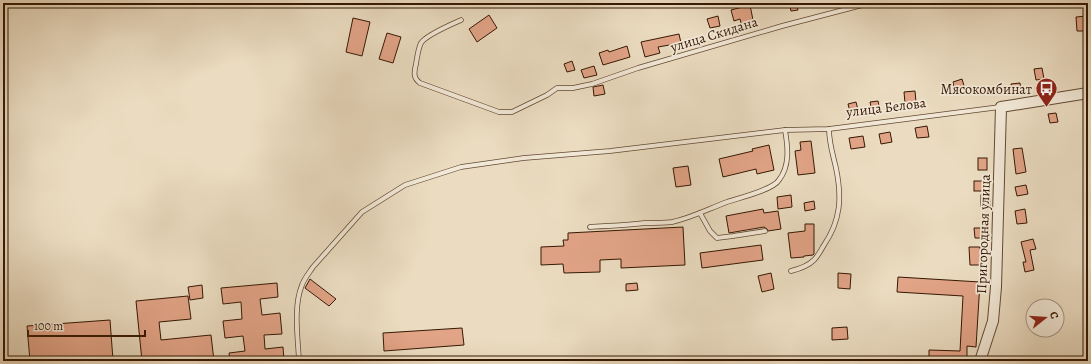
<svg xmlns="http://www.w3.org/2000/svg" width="1091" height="364" font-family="Alegreya,serif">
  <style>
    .building { fill: #e2a487; stroke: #351803 }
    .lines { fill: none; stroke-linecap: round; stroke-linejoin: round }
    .service-casing { stroke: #624932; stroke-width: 5.5 }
    .tertiary-casing { stroke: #624932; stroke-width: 12 }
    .service { stroke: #f2e8d7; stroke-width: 4 }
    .tertiary { stroke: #f2e8d7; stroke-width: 10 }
    .labels { text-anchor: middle; stroke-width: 3.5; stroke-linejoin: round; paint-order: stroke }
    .street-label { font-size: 14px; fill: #351803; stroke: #f2e8d7 }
    .poi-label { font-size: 14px; fill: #351803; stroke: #f2e8d7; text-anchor: end }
  </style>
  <rect width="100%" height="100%" fill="#ebdcc1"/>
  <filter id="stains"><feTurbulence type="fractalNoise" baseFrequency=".005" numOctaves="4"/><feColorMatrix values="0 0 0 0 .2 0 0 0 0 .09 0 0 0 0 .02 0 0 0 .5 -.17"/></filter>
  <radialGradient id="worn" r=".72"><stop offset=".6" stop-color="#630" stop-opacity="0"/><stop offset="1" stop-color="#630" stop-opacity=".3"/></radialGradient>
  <g class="building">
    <polygon points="789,3 796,3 798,10 791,11"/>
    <polygon points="750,5 754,25 742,28 740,19 734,21 731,10"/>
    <polygon points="489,15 497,28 477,42 469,29"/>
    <polygon points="718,16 720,26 710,28 707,19"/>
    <polygon points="1087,16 1088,31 1077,31 1076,17"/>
    <polygon points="353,18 370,22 362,56 346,52"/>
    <polygon points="387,33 401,37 393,63 379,59"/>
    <polygon points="679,34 681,43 658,47 660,53 645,57 641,42"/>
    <polygon points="627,46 630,57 603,65 599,53 608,50 609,52"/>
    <polygon points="572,61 575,70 567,72 564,64"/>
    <polygon points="594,66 597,75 584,78 581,70"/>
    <polygon points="1042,68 1044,79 1036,80 1034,69"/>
    <polygon points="962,79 965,89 955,92 953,82"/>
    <polygon points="1020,83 1021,90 1012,91 1011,84"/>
    <polygon points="603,85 605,94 594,96 593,87"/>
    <polygon points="915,91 916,102 905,103 904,92"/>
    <polygon points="878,101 880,110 872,112 870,102"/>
    <polygon points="856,102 859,114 851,116 848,104"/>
    <polygon points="1056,113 1058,122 1050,123 1048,114"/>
    <polygon points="927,126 929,137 917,138 915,128"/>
    <polygon points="890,132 892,142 881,144 879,134"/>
    <polygon points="863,136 865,147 851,149 849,138"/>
    <polygon points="811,141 815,173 798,175 795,151 801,150 800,142"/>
    <polygon points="769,145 774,170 757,174 756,169 723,177 719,159 753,151 752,149"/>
    <polygon points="1022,148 1026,172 1016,174 1013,149"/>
    <rect x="978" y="158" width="9" height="12"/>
    <polygon points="688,166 691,185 676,187 673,168"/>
    <rect x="974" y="181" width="9" height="10"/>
    <polygon points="1026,185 1028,194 1017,196 1015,187"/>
    <polygon points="791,195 792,207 778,209 777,197"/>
    <rect x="981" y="195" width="9" height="11"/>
    <polygon points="814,201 815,209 805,211 804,203"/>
    <polygon points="763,209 764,213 778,211 781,229 768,231 767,229 764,227 729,233 726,216"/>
    <polygon points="1025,209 1027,223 1017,224 1015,211"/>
    <polygon points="805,224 814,224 814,254 813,255 804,256 804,257 791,258 788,233 805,231"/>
    <polygon points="683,227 685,265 621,268 621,259 600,260 600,272 564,273 563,264 541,265 541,247 564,246 563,240 568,240 568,233"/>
    <polygon points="974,228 983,228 983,238 975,238"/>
    <polygon points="1033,239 1036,249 1030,250 1034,270 1025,272 1023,262 1026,262 1021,242"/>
    <polygon points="761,245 763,260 702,268 700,253"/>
    <polygon points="969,247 980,247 981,265 970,265"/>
    <polygon points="771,273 774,289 762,292 758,276"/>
    <polygon points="838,273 851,274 850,289 838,288"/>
    <polygon points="898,277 980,282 976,347 967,346 967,361 929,361 929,350 960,351 963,296 897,292"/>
    <polygon points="310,279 336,299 329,306 305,288"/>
    <polygon points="277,283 278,297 260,299 262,315 280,313 282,334 264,335 265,349 283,347 284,361 230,361 229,353 245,351 243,336 225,338 223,321 242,319 241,302 223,304 221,288"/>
    <polygon points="637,283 638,290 626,291 626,284"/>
    <polygon points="202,285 203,298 190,300 188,287"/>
    <polygon points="188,296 191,319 159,322 161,340 211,335 214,361 142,361 136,301"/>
    <polygon points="110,320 113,360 96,361 30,361 27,326"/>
    <polygon points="847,327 848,339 832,340 832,328"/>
    <polygon points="462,328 464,345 384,351 383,333"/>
  </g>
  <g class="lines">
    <defs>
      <g id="service">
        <path d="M461,20c-9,4 -35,15 -40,23 -3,6 -4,15 -5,21 -2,8 -3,14 4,19l79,29h13l35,-17 10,-7h16l19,-4 46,-16 144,-42 88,-23"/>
        <polyline points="700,213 710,231 717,238 733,236 765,231"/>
        <path d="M590,227c18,-1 37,-2 55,-4 9,0 18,0 27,-1 19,-4 36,-13 55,-20 12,-4 46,-12 52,-22 11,-14 9,-33 6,-50"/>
        <path d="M791,271c8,-2 17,-5 23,-11 4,-4 7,-10 10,-15 17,-25 18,-48 12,-77 -3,-13 -7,-25 -7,-39"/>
        <path d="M299,361c-1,-23 -6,-54 3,-76 2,-6 7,-12 11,-18l49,-55 43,-27 56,-18 63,-9 86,-7 175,-21 44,-1 171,-22"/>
      </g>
      <polyline id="tertiary" points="980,361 993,321 996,287 1001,107 1088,93"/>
    </defs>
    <use href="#service" class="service-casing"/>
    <use href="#tertiary" class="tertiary-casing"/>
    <use href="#service" class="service"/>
    <use href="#tertiary" class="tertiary"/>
  </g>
  <defs>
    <symbol id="bus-pin" viewBox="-11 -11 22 30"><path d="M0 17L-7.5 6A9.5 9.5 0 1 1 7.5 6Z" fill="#8f2418" stroke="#f2e8d7"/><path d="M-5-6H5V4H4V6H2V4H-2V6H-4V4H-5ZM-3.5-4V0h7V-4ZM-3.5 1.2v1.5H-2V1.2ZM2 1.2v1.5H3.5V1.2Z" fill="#fff"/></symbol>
  </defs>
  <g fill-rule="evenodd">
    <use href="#bus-pin" x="1034" y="76" width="25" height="34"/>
  </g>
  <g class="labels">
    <g class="street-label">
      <text transform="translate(714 34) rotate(-17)" y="5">улица Скидана</text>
      <text transform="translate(886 107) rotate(-7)" y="5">улица Белова</text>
      <text transform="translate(983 234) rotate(-88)" y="5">Пригородная улица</text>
    </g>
    <g class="poi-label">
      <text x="1032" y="94">Мясокомбинат</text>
    </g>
  </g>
  <rect width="1091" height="364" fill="none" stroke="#ebdcc1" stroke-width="16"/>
  <rect x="4" y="4" width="1083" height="356" fill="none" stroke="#351803" stroke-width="2"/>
  <rect x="8" y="8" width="1075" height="348" fill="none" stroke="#351803"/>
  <g transform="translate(1045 318) rotate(73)"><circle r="19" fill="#f2e8d7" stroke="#a69582"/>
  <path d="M0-3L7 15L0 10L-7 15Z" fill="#8f2418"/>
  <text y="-6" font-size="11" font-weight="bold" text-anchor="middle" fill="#351803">С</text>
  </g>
  <path d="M28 330v6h117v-6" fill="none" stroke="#351803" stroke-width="2"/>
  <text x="34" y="330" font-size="12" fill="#351803" stroke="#f2e8d7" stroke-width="3" paint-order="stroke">100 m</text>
  <rect width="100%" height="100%" filter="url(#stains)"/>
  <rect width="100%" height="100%" fill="url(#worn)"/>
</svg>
